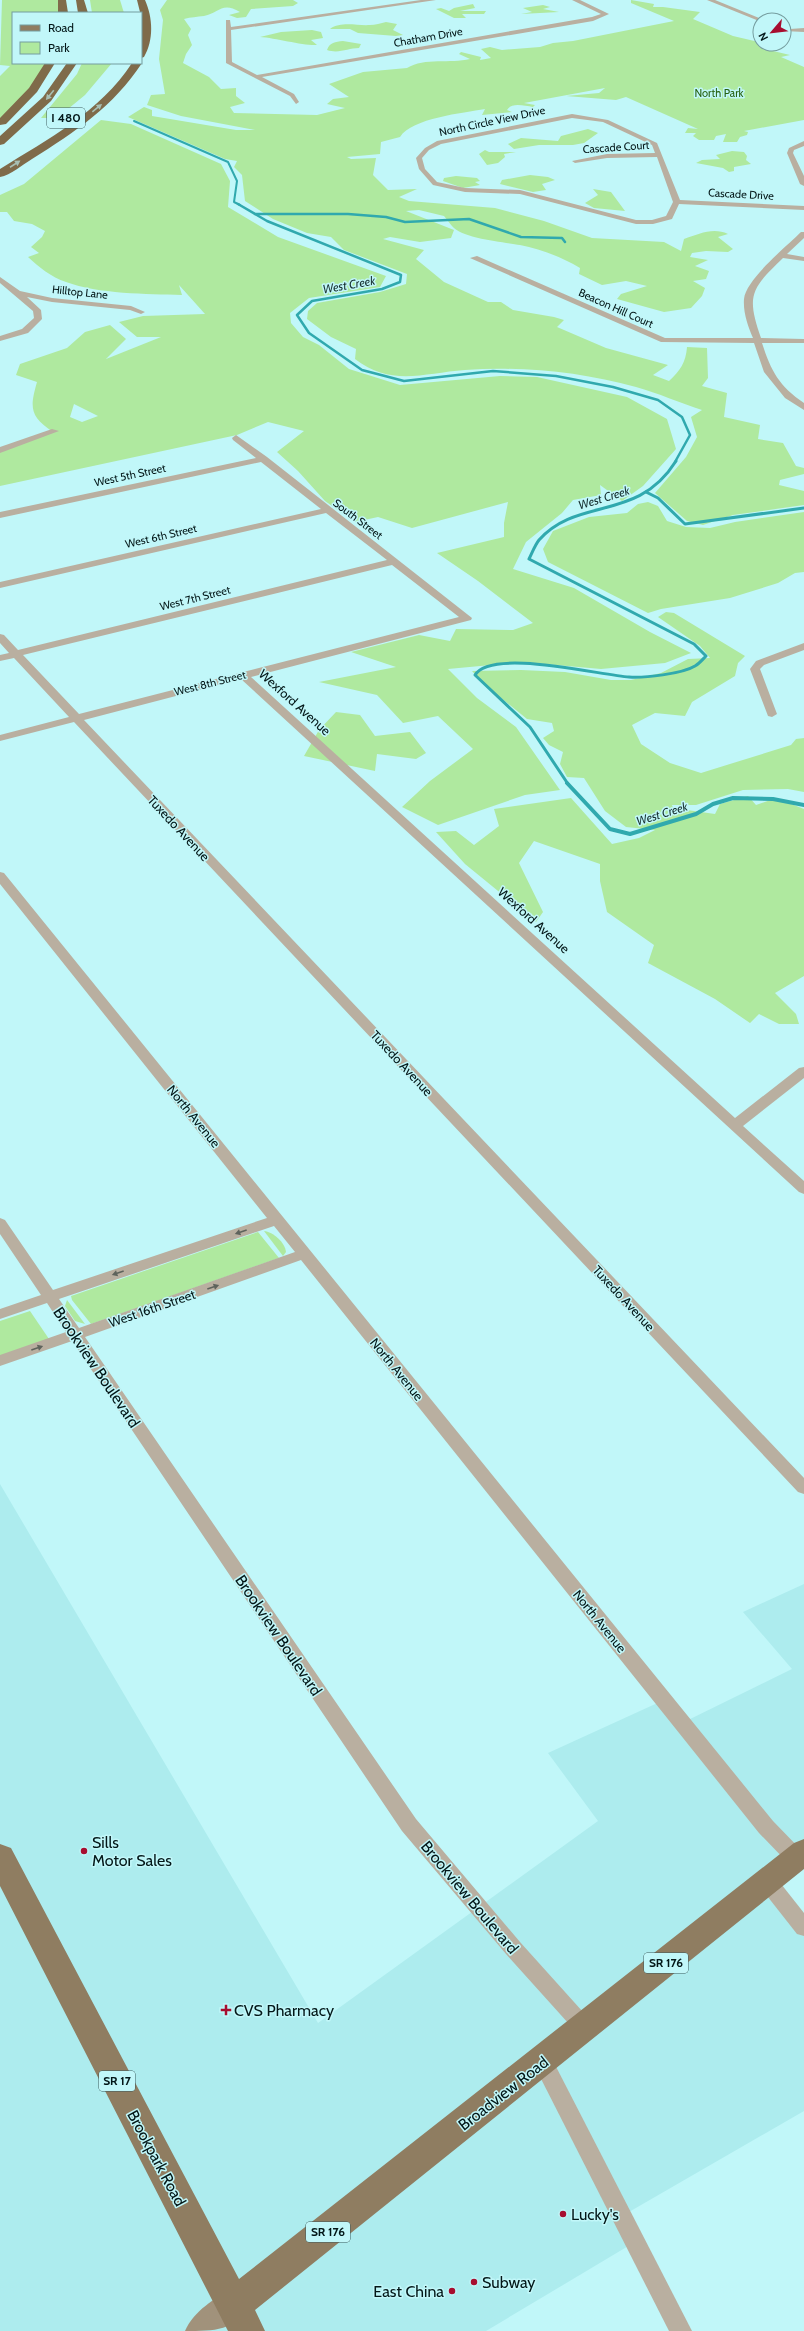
<svg xmlns="http://www.w3.org/2000/svg" width="804" height="2331" font-family="Cabin,sans-serif">
  <style>
    .built { fill: #adecee }
    .green { fill: #afe99f; fill-rule: evenodd }
    .lines { fill: none; stroke-linecap: round; stroke-linejoin: round }
    .stream-far3 { stroke: #30a9ae; stroke-width: 2 }
    .stream-far2 { stroke: #30a9ae; stroke-width: 2.5 }
    .stream-far1 { stroke: #30a9ae; stroke-width: 3 }
    .stream { stroke: #30a9ae; stroke-width: 4 }
    .minor { fill: #b9afa0; fill-rule: evenodd }
    .secondary { fill: #a1927b; fill-rule: evenodd }
    .primary { fill: #8f7d61; fill-rule: evenodd }
    .motorway { fill: #7f6b4a; fill-rule: evenodd }
    .oneway { fill: #a7bfb3 }
    .oneway2 { fill: #5e635c }
    .poi-dot { fill: #a70d2f; stroke: #c1f7f9; stroke-width: 1.5 }
    .labels { text-anchor: middle; stroke-width: 3; stroke-linejoin: round; paint-order: stroke }
    .far-street-label { font-size: 11px; fill: #031718; stroke: #c1f7f9 }
    .far-park-label { font-size: 11px; fill: #26610f; stroke: #c1f7f9 }
    .shield { fill: #c1f7f9; stroke: #3c5a5c; stroke-width: 1 }
    .shield-label { font-size: 12px; font-weight: bold; fill: #031718 }
    .far-water-label { font-size: 12px; font-style: italic; fill: #173031; stroke: #c1f7f9 }
    .street-label { font-size: 13px; fill: #031718; stroke: #c1f7f9 }
    .near-street-label { font-size: 16px; fill: #031718; stroke: #c1f7f9 }
    .near-poi-label { font-size: 16px; fill: #031718; stroke: #c1f7f9; text-anchor: start }
  </style>
  <rect width="100%" height="100%" fill="#c1f7f9"/>
  <polygon class="built" points="0,1484 318,2023 598,1821 548,1753 664,1700 682,1723 792,1669 743,1612 804,1584 804,1852 767,1882 804,1928 804,2111 622,2216 635,2242 486,2331 0,2331"/>
  <g class="green">
    <polygon points="2,0 62,0 63,13 13,13 13,63 50,63 0,124 0,76 10,66 0,65"/>
    <polygon points="90,0 120,0 124,13 92,13"/>
    <path d="M167,0h126l5,3 -5,3 -42,3 -5,8 -9,1 -8,-3 11,-3c-18,-11 -21,1 -36,4 -7,1 -13,1 -20,3l7,10 -3,6 4,10 -6,9 -3,9 26,14 12,12 15,-1v8l9,7 -15,4 4,6 83,2 28,-7 -18,-4 6,-5 16,-2 -20,-13 34,-12 44,-4c18,-11 43,-4 63,-9l-11,-5 2,-2 20,5 -1,3 11,-2 -10,-9 9,-2 12,3 38,-3 13,-4 20,-2 101,-20 -43,-18v-3l23,4 -1,3h10l37,5 -7,7 40,17 34,8 2,6 21,5 -9,2 23,10v53l-60,11 4,1 -1,3 -7,2 -3,5h-14l3,-8 -10,2 -2,4h-15l-6,-4 3,-3h-11l3,-5 10,1 -72,-32 -10,3 -50,-4 33,-3 6,-5 -81,15 11,2 -2,2c-9,-1 -21,-5 -26,3l5,2 -30,3 3,-6c-22,4 -73,9 -85,28l-19,5 -1,12 -33,3 4,2 25,-1 -3,17 15,15 29,-1 -18,8 10,4 86,7 49,13 48,17 72,4 17,9 3,-12c15,-5 29,-12 44,-5l-10,3 15,12 -5,3 -22,-1 -14,2 -2,4 18,3 -13,6 14,5 -3,8 -13,2 12,7 -3,8 -11,12 -27,4 -47,-13 4,-5 26,-8 -21,-5 -24,4 -23,-11 1,-6c-18,-11 -40,-19 -60,-23 -16,-3 -57,-6 -68,-19 -3,-3 -5,-7 -8,-10l-25,-6 -13,1 48,19 -3,8 -31,4 -30,-5 -7,2 41,11 -8,9 28,23 44,20h13l12,8 41,7 10,3 -7,7 49,21 62,17 -15,10 16,6c11,-10 17,-19 18,-34l20,1 1,30 -6,8 25,7 -3,24 36,8 -2,14 25,4 13,23 8,2v6l-24,6 -1,5 25,6v14l-71,10 -30,10 -16,-4 -32,-28 31,-36 11,-20 -6,-20 11,-7c-22,-7 -44,-17 -66,-23 -55,-15 -114,-21 -171,-17 -41,3 -74,17 -110,-11l1,-10 -25,-12 -24,-18 1,-8 9,-8 63,-11 26,-8 1,-10 -63,-24 -13,-13 -24,-4 -34,-14 -28,-18 -3,-26 -8,-8 3,-6 -12,-2 -97,-42 16,-10 8,3v6l84,14h19l-74,-14 -34,-11 4,-10 14,-1 -6,-35 4,-39 -3,-10z"/>
    <polygon points="473,4 475,8 460,11 486,11 484,14 462,14 466,18 454,18 436,9 441,8 449,11 454,8"/>
    <polygon points="543,5 550,7 543,9 559,12 521,14 532,12 523,8"/>
    <path d="M386,22l11,2 -4,6 10,5 -7,1 -38,-3 -8,-4h-20c11,-8 27,-3 40,-4 5,0 11,-2 16,-3z"/>
    <path d="M312,30l9,2 2,6 -12,2 6,5c-13,1 -41,-7 -57,-8l21,-5z"/>
    <path d="M343,41l18,3 -2,4c-11,0 -20,6 -32,2 3,-8 8,-8 16,-9z"/>
    <polygon points="82,63 112,63 85,95 57,118 41,118 77,74"/>
    <path d="M101,120l30,4 90,40 9,17 -2,26 50,30 108,39 -6,11 -71,11 -19,15 1,10 12,14 16,8 30,24 51,16 100,-9 37,1 90,20 40,22 9,30 -33,37 -21,15 -22,-16 1,10 -28,5 -11,13 -36,29 -13,27 61,19 76,44 41,21 -26,10 -64,6 -79,-7 -74,7 29,29 39,29 44,63 -35,5 -87,30 -36,-18 28,-26 43,-32 -35,-33 -35,7 -26,-28 -58,-13 77,-15 -45,-15 68,-17 31,6 6,-12 57,1 20,-7 -55,-42 -41,-28 67,-16v-14l4,-21 -96,26 -34,-11 -23,5 -30,-21 -27,-30 -21,-19 27,-21 -36,-9 -31,13 -237,51v-35l53,-19c-24,-16 -23,-25 -16,-50l-21,-7 4,-11 47,-16 18,-16 25,-7 16,14 -20,20 55,-22h-24l-18,-15 24,-6 62,-2 -26,-29 3,10c-35,-1 -84,-1 -116,-13 -15,-5 -27,-15 -38,-25l11,-4 -8,-6 11,-10 3,-6 -13,-7 -18,-3 -7,-9h-7v-17l24,-11zM74,404l24,12 -16,6 -12,-5z"/>
    <polygon points="588,129 598,133 584,143 573,145 539,145 514,149 508,144 521,138 558,141 561,136"/>
    <polygon points="485,150 489,152 516,152 504,154 505,157 498,163 487,165 479,154"/>
    <polygon points="732,151 744,152 747,156 746,160 751,164 734,167 734,171 729,172 723,168 696,163 702,160 720,159 716,155"/>
    <polygon points="530,175 548,177 555,180 542,184 546,190 533,192 500,184 502,180"/>
    <polygon points="456,176 477,178 480,181 475,182 480,185 463,188 443,181 444,178"/>
    <polygon points="593,189 611,192 625,211 594,208 585,203 598,195"/>
    <polygon points="648,502 658,506 667,521 686,527 710,528 735,522 804,512 804,572 795,573 778,583 730,598 661,609 648,613 548,562 543,549 553,531 589,517 627,513 638,504"/>
    <polygon points="666,612 674,613 745,656 738,663 735,676 692,702 685,716 655,713 632,725 641,744 670,763 701,773 791,745 796,739 804,738 804,792 788,789 743,790 696,805 672,805 673,808 715,814 720,804 748,796 756,805 776,798 804,809 804,976 775,993 796,1014 799,1024 779,1024 759,1014 750,1023 715,999 648,963 654,945 607,912 600,881 600,864 534,841 519,863 543,912 536,922 465,864 436,832 456,831 474,845 499,826 494,809 571,798 612,844 639,838 655,830 626,827 605,811 584,778 567,777 560,764 563,752 549,745 543,738 554,731 552,723 527,719 485,685 472,671 521,670 565,672 611,680 631,680 661,673 688,659 710,658 700,646 658,617"/>
    <polygon points="336,712 360,715 375,736 410,732 426,753 416,759 377,754 375,771 304,756 319,730"/>
    <path d="M264,1231c9,1 21,11 22,21l-3,4z"/>
    <polygon points="258,1232 279,1258 91,1324 72,1300 71,1296 74,1295"/>
    <polygon points="67,1300 85,1324 75,1321 65,1306"/>
    <polygon points="30,1311 49,1339 0,1356 0,1321"/>
  </g>
  <g class="lines">
    <polyline class="stream-far3" points="134,121 228,162 237,181 234,202 240,205"/>
    <g class="stream-far2">
      <polyline points="238,204 267,221 401,275 400,282 382,289 312,301 297,315 309,333 362,370 404,381 493,371 556,376 613,387 658,400 682,417 690,435 675,462"/>
      <polyline points="255,214 348,214 386,217 405,222 469,219 521,237 562,238 565,242"/>
    </g>
    <g class="stream-far1">
      <polyline points="646,492 658,498 685,524 804,508"/>
      <path d="M568,784l-38,-57 -55,-52c16,-27 124,0 154,2 15,1 53,-3 66,-11 4,-2 8,-7 11,-10l-12,-12 -165,-85c3,-6 6,-14 10,-19 39,-44 98,-17 137,-79"/>
    </g>
    <polyline class="stream" points="567,783 610,829 630,834 696,814 713,804 733,798 773,799 804,805"/>
    <g class="minor">
      <polygon points="421,0 436,0 231,30 232,62 257,75 592,17 601,14 572,0 580,0 609,14 593,21 262,77 294,94 299,102 296,104 290,96 226,63 226,20 230,20 231,27"/>
      <polygon points="707,0 715,0 764,20 759,21"/>
      <polygon points="784,27 790,29 804,28 804,32 784,31"/>
      <path d="M572,114l36,6 49,23 23,57 124,6v4l-125,-6 -7,15 -19,5h-17l-116,-30 -55,-2 -32,-7 -14,-16 -3,-11 9,-10 12,-7zM572,118l31,4 49,23 3,8 -48,1 -35,7 3,2 32,-5 50,-1 16,45 -7,14 -14,4h-16l-116,-30 -55,-2 -28,-6 -12,-13 -3,-11 7,-8 12,-6z"/>
      <polygon points="804,141 804,146 794,150 793,153 804,176 804,186 800,184 787,153 789,148"/>
      <path d="M801,232h3v6l-17,16 17,3v4l-21,-3c-32,31 -37,37 -22,80l43,1v4h-42c9,28 17,43 42,60v7l-19,-12 -21,-26 -10,-29 -93,-1 -191,-84 7,-2 188,82h88c-5,-12 -10,-25 -9,-39 2,-20 42,-52 57,-67z"/>
      <polygon points="0,277 20,291 52,298 131,306 145,312 141,314 130,310 52,302 27,297 41,310 42,319 28,333 0,341 0,336 22,329 34,318 33,311 0,283"/>
      <polygon points="52,429 59,431 0,453 0,447"/>
      <path d="M236,435l31,22 205,161 -1,2 -220,57 484,441 64,-50 5,-1v11l-61,48 61,55v13l-5,-2 -558,-513 -157,41 720,758v16l-6,-2 -724,-770 -74,19v-6l69,-18 -55,-59 -14,3v-6l9,-2 -9,-10v-9l4,1 14,15 369,-90 -61,-47 -326,75v-6l321,-73 -60,-47 -261,56v-6l256,-54 -23,-18 -1,-2zM392,565l67,52 -380,97 -56,-59z"/>
      <polygon points="804,643 804,650 764,665 760,669 777,714 772,717 768,716 750,669 756,661"/>
      <path d="M0,872l4,1 769,948 30,31v12l-7,2 -7,-2 -30,-31 -458,-573 -216,77 331,482 104,123 72,80 3,6 -3,6 -7,3 -7,-3 -72,-80 -104,-123 -330,-490 -72,25v-11l66,-23 -19,-29 -47,16v-10l41,-14 -41,-61v-16l5,2 48,70 214,-72 -267,-334zM274,1226l21,26 -216,76 -20,-29z"/>
      <polygon points="767,1873 774,1875 804,1913 804,1936 797,1934 760,1887 757,1881 760,1875"/>
      <polygon points="543,2053 550,2055 692,2331 669,2331 536,2069 533,2062 536,2055"/>
    </g>
    <path class="secondary" d="M234,2289l11,5 5,11c-14,26 -36,26 -65,26 8,-19 30,-34 49,-42z"/>
    <polygon class="primary" points="804,1839 804,1869 255,2310 265,2331 228,2331 0,1886 0,1844 11,1848 239,2279 794,1843"/>
    <g class="motorway">
      <polygon points="58,0 66,0 68,13 58,13"/>
      <polygon points="76,0 84,0 88,13 78,13"/>
      <path d="M137,0h8c8,18 9,40 -1,57l-3,1 1,-38z"/>
      <path d="M141,62l1,1c-28,43 -67,69 -110,96 -10,6 -21,16 -32,18v-8c48,-30 100,-57 132,-106z"/>
      <polygon points="45,63 55,63 37,92 6,124 0,125 0,118 29,88"/>
      <polygon points="67,63 77,63 51,101 4,144 0,145 0,136 43,97"/>
    </g>
  </g>
  <defs><path id="oneway-solid" d="M-6-.8H1V-3.2L6.5 0L1 3.2V.8H-6Z"/></defs>
  <g class="oneway">
    <use href="#oneway-solid" transform="translate(50 95) rotate(129)"/>
    <use href="#oneway-solid" transform="translate(97 108) rotate(-39)"/>
    <use href="#oneway-solid" transform="translate(15 164) rotate(-33)"/>
  </g>
  <g class="oneway2">
    <use href="#oneway-solid" transform="translate(241 1232) rotate(161)"/>
    <use href="#oneway-solid" transform="translate(118 1273) rotate(161)"/>
    <use href="#oneway-solid" transform="translate(213 1287) rotate(-19)"/>
    <use href="#oneway-solid" transform="translate(37 1348) rotate(-19)"/>
  </g>
  <g class="poi-dot">
    <circle cx="84" cy="1851" r="4"/>
    <path d="M224 2004h4v4h4v4h-4v4h-4v-4h-4v-4h4z"/>
    <circle cx="563" cy="2214" r="4"/>
    <circle cx="474" cy="2282" r="4"/>
    <circle cx="452" cy="2291" r="4"/>
  </g>
  <g class="labels">
    <g class="far-street-label">
      <text transform="translate(428 37) rotate(-10)" y="4">Chatham Drive</text>
      <text transform="translate(492 121) rotate(-12)" y="4">North Circle View Drive</text>
      <text transform="translate(616 147) rotate(-4)" y="4">Cascade Court</text>
      <text transform="translate(741 194) rotate(3)" y="4">Cascade Drive</text>
      <text transform="translate(80 292) rotate(6)" y="4">Hilltop Lane</text>
      <text transform="translate(616 308) rotate(24)" y="4">Beacon Hill Court</text>
      <text transform="translate(130 475) rotate(-12)" y="4">West 5th Street</text>
      <text transform="translate(358 519) rotate(37)" y="4">South Street</text>
      <text transform="translate(161 536) rotate(-13)" y="4">West 6th Street</text>
      <text transform="translate(195 598) rotate(-14)" y="4">West 7th Street</text>
      <text transform="translate(210 683) rotate(-14)" y="4">West 8th Street</text>
    </g>
    <g class="far-park-label">
      <text x="719" y="97">North Park</text>
    </g>
    <g class="shield">
      <rect x="47" y="108" width="38" height="20" rx="3"/>
      <rect x="644" y="1953" width="44" height="20" rx="3"/>
      <rect x="99" y="2071" width="36" height="20" rx="3"/>
      <rect x="306" y="2222" width="44" height="20" rx="3"/>
    </g>
    <g class="shield-label">
      <text x="66" y="122">I 480</text>
      <text x="666" y="1967">SR 176</text>
      <text x="117" y="2085">SR 17</text>
      <text x="328" y="2236">SR 176</text>
    </g>
    <g class="far-water-label">
      <text transform="translate(349 285) rotate(-10)" y="4">West Creek</text>
      <text transform="translate(604 498) rotate(-17)" y="4">West Creek</text>
      <text transform="translate(662 814) rotate(-17)" y="4">West Creek</text>
    </g>
    <g class="street-label">
      <text transform="translate(295 702) rotate(42)" y="5">Wexford Avenue</text>
      <text transform="translate(179 828) rotate(47)" y="5">Tuxedo Avenue</text>
      <text transform="translate(534 920) rotate(42)" y="5">Wexford Avenue</text>
      <text transform="translate(402 1063) rotate(47)" y="5">Tuxedo Avenue</text>
      <text transform="translate(194 1116) rotate(51)" y="5">North Avenue</text>
      <text transform="translate(624 1298) rotate(47)" y="5">Tuxedo Avenue</text>
      <text transform="translate(152 1308) rotate(-19)" y="5">West 16th Street</text>
      <text transform="translate(397 1369) rotate(51)" y="5">North Avenue</text>
      <text transform="translate(600 1621) rotate(51)" y="5">North Avenue</text>
    </g>
    <g class="near-street-label">
      <text transform="translate(97 1367) rotate(56)" y="6">Brookview Boulevard</text>
      <text transform="translate(279 1635) rotate(56)" y="6">Brookview Boulevard</text>
      <text transform="translate(470 1897) rotate(50)" y="6">Brookview Boulevard</text>
      <text transform="translate(503 2093) rotate(-38)" y="6">Broadview Road</text>
      <text transform="translate(157 2158) rotate(62)" y="6">Brookpark Road</text>
    </g>
    <g class="near-poi-label">
      <text x="92" y="1848">Sills<tspan x="92" dy="18">Motor Sales</tspan></text>
      <text x="234" y="2016">CVS Pharmacy</text>
      <text x="571" y="2220">Lucky's</text>
      <text x="482" y="2288">Subway</text>
      <text x="444" y="2297" text-anchor="end">East China</text>
    </g>
  </g>
  <rect x="12" y="12" width="130" height="52" fill="#c1f7f9" stroke="#759d9f"/>
  <rect x="20" y="25" width="20" height="6" fill="#8f7d61" stroke="#759d9f"/>
  <text x="48" y="32" font-size="12" fill="#031718">Road</text>
  <rect x="20" y="42" width="20" height="12" fill="#afe99f" stroke="#759d9f"/>
  <text x="48" y="52" font-size="12" fill="#031718">Park</text>
  <g transform="translate(772 32) rotate(242)"><circle r="19" fill="#c1f7f9" stroke="#759d9f"/>
  <path d="M0-3L7 15L0 10L-7 15Z" fill="#a70d2f"/>
  <text y="-6" font-size="11" font-weight="bold" text-anchor="middle" fill="#031718">N</text>
  </g>
</svg>
